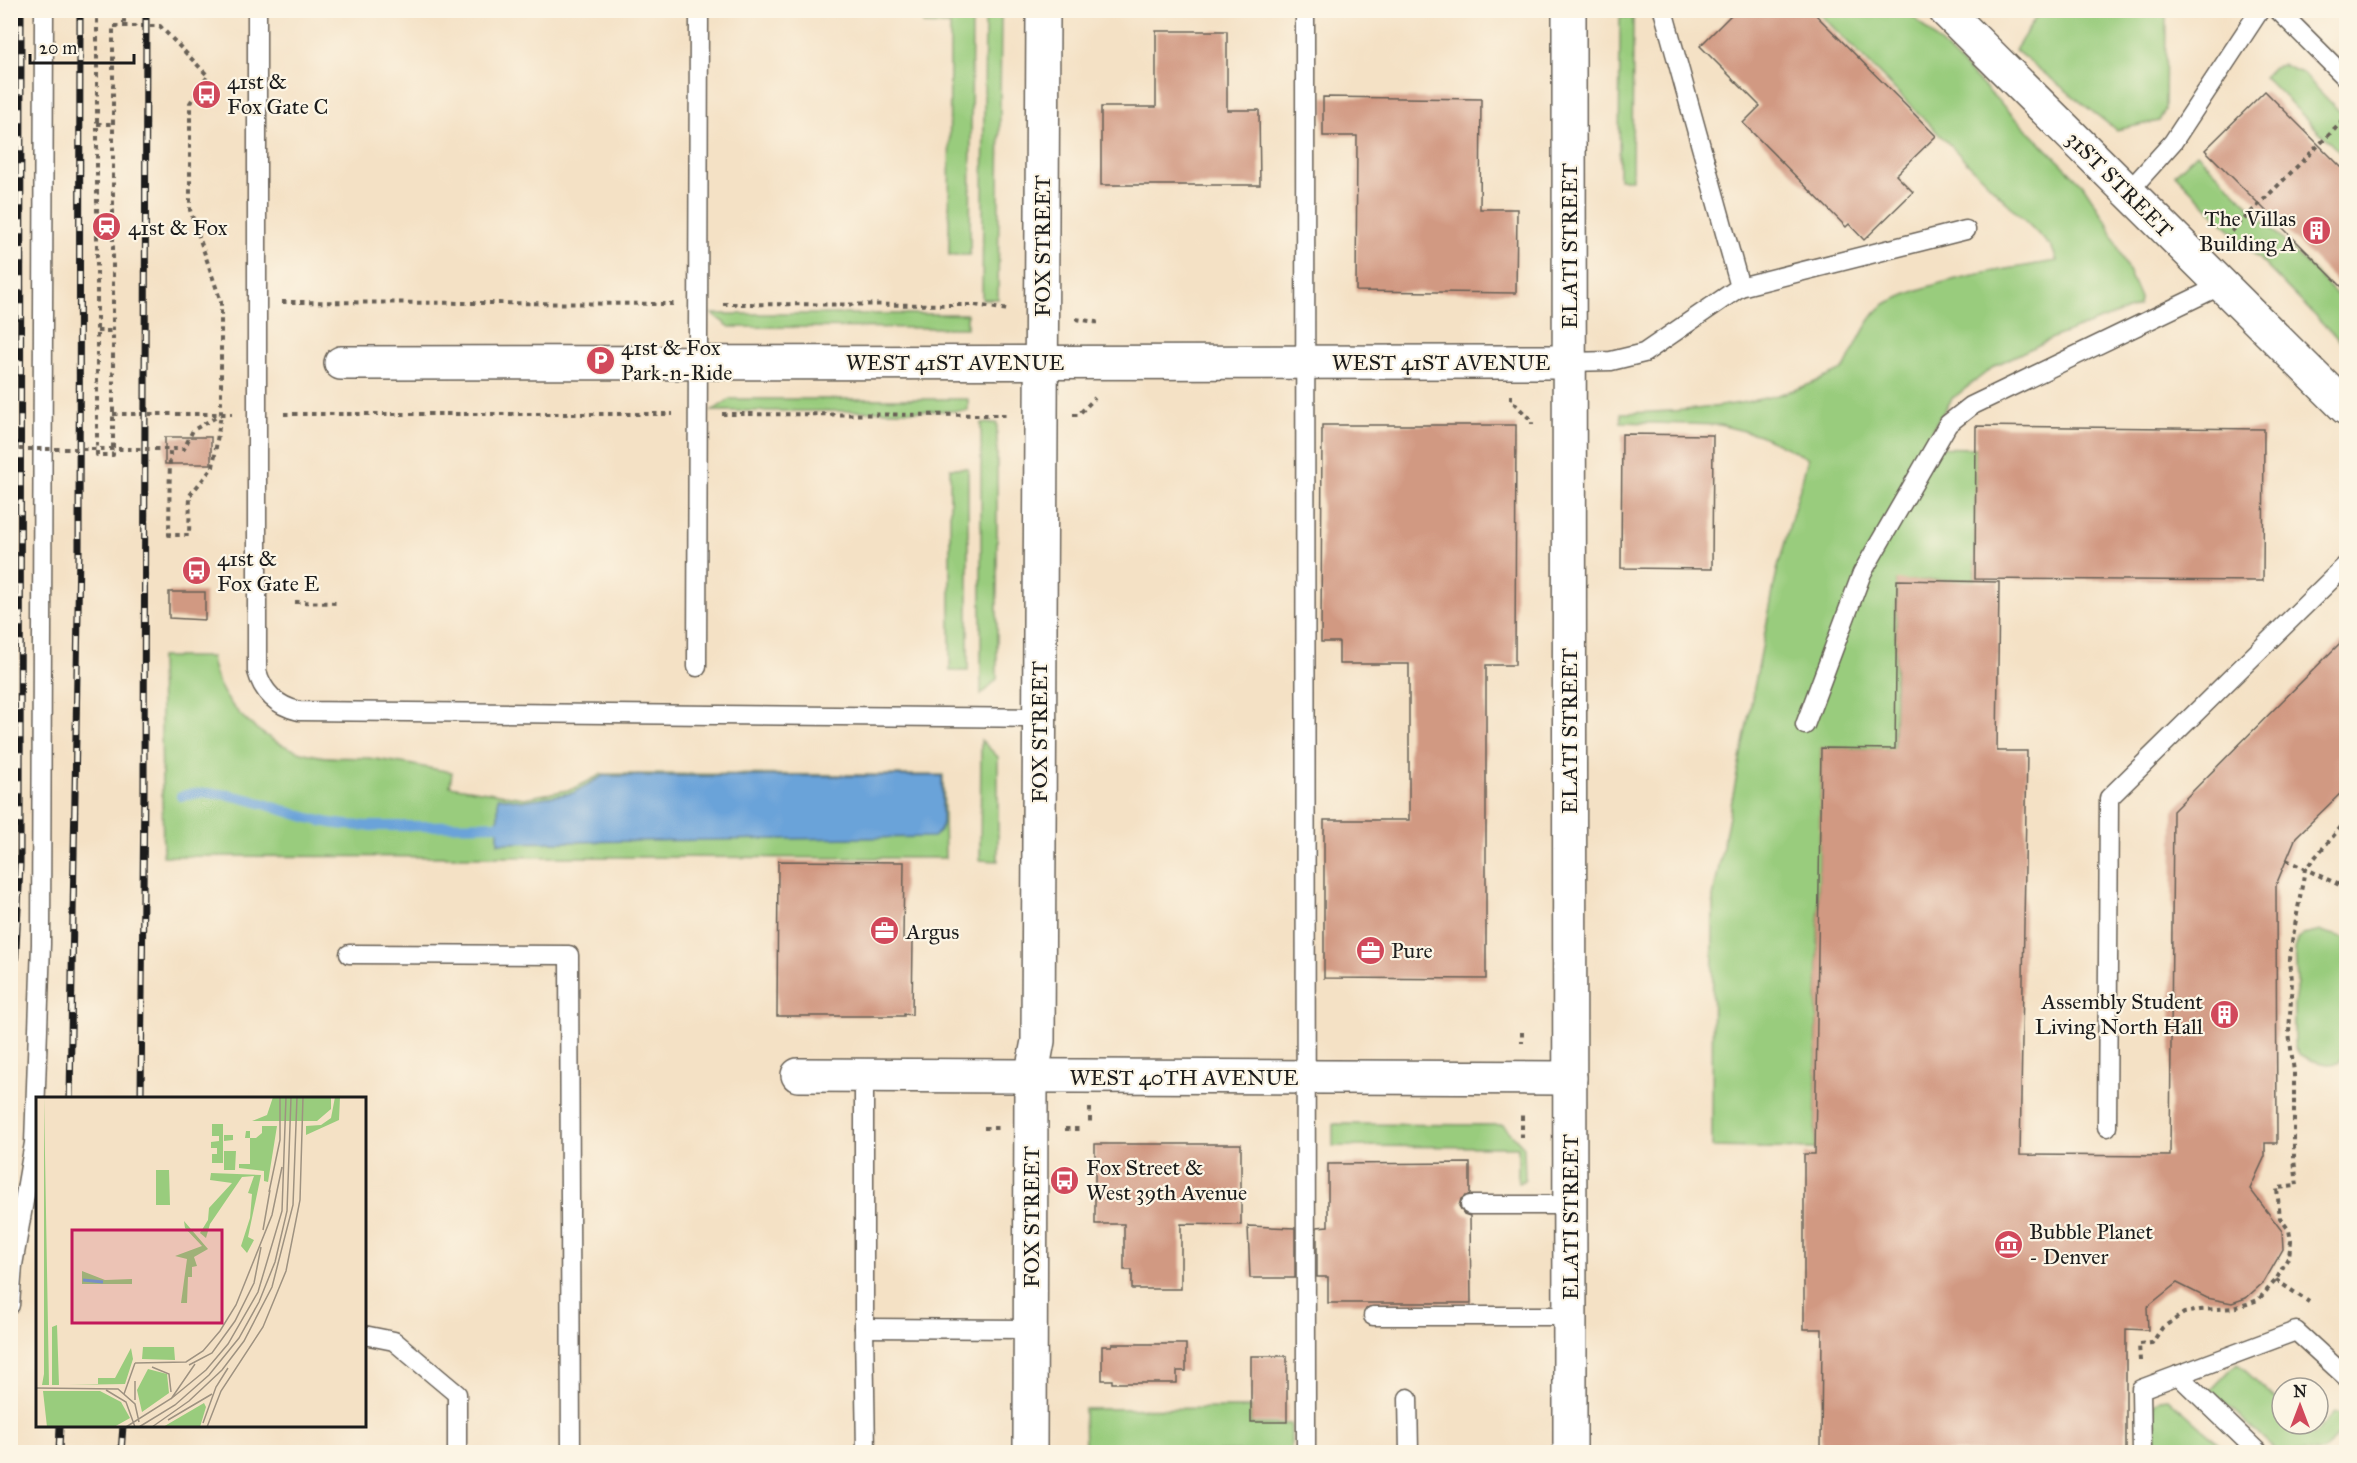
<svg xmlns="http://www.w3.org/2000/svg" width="2357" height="1463" font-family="'IM FELL Great Primer',serif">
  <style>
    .green { fill: #99cc7d; stroke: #5a744c; stroke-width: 1.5 }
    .water { fill: #6ba3d9; stroke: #44607a; stroke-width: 1.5 }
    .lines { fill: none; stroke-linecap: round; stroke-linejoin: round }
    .stream { stroke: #6ba3d9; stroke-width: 10 }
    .building { fill: #d19982 }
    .lane-casing { stroke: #686157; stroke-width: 21 }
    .street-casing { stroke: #686157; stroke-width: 36 }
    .secondary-casing { stroke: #686157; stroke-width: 36 }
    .path { stroke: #686157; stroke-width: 4; stroke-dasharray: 4.5 4.5; stroke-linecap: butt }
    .lane { stroke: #fff; stroke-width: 18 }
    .street { stroke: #fff; stroke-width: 33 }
    .secondary { stroke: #fff; stroke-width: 33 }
    .rail-casing { stroke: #1c1c1c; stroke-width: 7 }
    .rail { stroke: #fcf5e5; stroke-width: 4.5; stroke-dasharray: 14; stroke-linecap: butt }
    .path-bridge { stroke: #686157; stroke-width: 4; stroke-dasharray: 4.5 4.5; stroke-linecap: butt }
    .labels { text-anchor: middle; stroke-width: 4.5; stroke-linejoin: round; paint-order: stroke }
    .poi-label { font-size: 22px; fill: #1c1c1c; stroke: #fcf5e5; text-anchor: start }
    .street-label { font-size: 22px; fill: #1c1c1c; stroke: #fcf5e5 }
    .inset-river { fill: none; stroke: #6ba3d9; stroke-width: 3 }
    .inset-road { fill: none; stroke: #9e9281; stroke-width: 1.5 }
    .view { fill: #c2185b; fill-opacity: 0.15; stroke: #c2185b; stroke-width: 3 }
    .inset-edge { fill: none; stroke: #1c1c1c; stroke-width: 3 }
  </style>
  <rect width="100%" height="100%" fill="#fcf5e5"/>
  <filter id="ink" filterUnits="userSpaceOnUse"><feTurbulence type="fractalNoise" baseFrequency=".0167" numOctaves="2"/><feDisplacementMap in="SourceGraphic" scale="12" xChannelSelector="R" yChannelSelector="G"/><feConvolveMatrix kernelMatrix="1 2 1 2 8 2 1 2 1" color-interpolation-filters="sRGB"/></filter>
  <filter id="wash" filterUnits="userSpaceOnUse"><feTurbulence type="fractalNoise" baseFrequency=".008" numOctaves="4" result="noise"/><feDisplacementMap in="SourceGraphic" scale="24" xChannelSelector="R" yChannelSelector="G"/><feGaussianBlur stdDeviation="1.35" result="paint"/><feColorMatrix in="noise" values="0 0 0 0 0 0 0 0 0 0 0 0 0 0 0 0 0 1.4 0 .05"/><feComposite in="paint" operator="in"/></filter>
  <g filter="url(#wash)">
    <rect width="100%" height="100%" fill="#f4e1c5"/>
    <g class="green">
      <polygon points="923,11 972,11 970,255 949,255 950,25 923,24"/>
      <polygon points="989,11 1001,11 998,299 982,299 985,19"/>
      <path d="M1817,11h91l175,174 23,35 34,78 -1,8 -82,30 -61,29 -44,34 -32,48 56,1 -1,131 -78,2 -3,168 -73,-1 -6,401 -103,-2 1,-250 64,-326 31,-113 -48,-23 -40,-10 -99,-3v-9c62,-1 149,-8 205,-36 5,-2 13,-5 17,-8 3,-3 5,-9 7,-12 10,-18 19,-45 39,-55 52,-25 112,-32 168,-41l-5,-13z"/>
      <polygon points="2040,11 2166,11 2165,110 2159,121 2116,130 2015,50"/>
      <polygon points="1620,17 1633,17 1632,179 1619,179"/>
      <polygon points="2283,65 2302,73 2346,118 2346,159 2268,80 2263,77 2273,67"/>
      <polygon points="2197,153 2346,304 2346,347 2175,174"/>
      <polygon points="712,314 967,314 967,328 730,327"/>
      <polygon points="730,399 968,399 968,411 712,411"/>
      <polygon points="981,423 997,423 997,679 981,695"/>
      <rect x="950" y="468" width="18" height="203"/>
      <path d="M160,657h51c7,52 59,91 108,99 18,3 37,0 56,3 26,3 51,9 77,13l-2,14 74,12 49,-9 29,-15 341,1 2,83 -782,-2z"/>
      <polygon points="981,740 998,757 998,861 980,860"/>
      <polygon points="2321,931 2346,938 2346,1045 2339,1063 2328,1064 2314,1061 2300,1055 2295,1048 2294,1042 2294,1006 2297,982 2295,949 2298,940 2303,935"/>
      <polygon points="1333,1124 1503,1125 1524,1147 1525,1180 1518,1183 1518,1147 1333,1146"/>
      <polygon points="2237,1363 2282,1405 2282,1424 2303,1424 2314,1434 2334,1413 2341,1414 2345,1420 2346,1427 2322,1452 2278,1452 2211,1390"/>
      <polygon points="2168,1398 2229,1452 2155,1452 2154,1404 2160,1399"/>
      <polygon points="1250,1408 1251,1424 1291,1424 1291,1452 1085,1452 1084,1409"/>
    </g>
    <polygon class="water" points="603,776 942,776 942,825 940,831 933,837 498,843 498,797 522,801 573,793"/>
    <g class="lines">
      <path class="stream" d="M181,796c53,-13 104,21 156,28 23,3 46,2 69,2 35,0 70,-1 106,-1"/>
    </g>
    <g id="blocks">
      <g class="building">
        <polygon points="1736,10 1811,10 1936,136 1896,175 1913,192 1864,240 1849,224 1846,227 1743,123 1760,106 1700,46"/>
        <polygon points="1156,31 1227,31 1227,110 1259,110 1260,185 1101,185 1101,107 1156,107"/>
        <polygon points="2265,91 2346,172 2346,291 2205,150"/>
        <polygon points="1323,97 1481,99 1480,209 1517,209 1516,293 1356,291 1357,136 1323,136"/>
        <polygon points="1322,425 1516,425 1515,665 1486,665 1486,979 1324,978 1324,820 1409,820 1409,664 1339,664 1339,642 1321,642"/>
        <polygon points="1976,426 2264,429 2263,581 1975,579"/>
        <polygon points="1622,434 1713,435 1712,569 1621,568"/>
        <rect x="165" y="437" width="46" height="27"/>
        <polygon points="1897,580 1999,582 1997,751 2027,751 2020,1155 2170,1156 2173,811 2346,637 2346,788 2296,837 2276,885 2277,1143 2265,1143 2265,1156 2250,1189 2282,1231 2283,1249 2264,1282 2246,1298 2232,1303 2207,1298 2177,1283 2147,1307 2148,1330 2126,1329 2126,1452 1821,1452 1822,1329 1804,1329 1804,1154 1815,1154 1821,748 1895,749"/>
        <polygon points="169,592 205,592 205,620 169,618"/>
        <polygon points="778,861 904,862 903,940 913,940 912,1015 904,1014 904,1016 777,1016"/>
        <polygon points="1095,1144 1241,1144 1241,1225 1181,1224 1181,1289 1132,1289 1132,1270 1124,1270 1124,1224 1095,1224"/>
        <polygon points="1470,1163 1470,1194 1461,1199 1459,1206 1464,1214 1470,1216 1471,1303 1328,1303 1328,1277 1317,1277 1317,1227 1328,1226 1328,1164"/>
        <polygon points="1248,1226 1295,1228 1295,1278 1250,1278"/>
        <polygon points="1112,1344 1186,1344 1186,1371 1177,1371 1177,1383 1112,1383 1112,1380 1102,1380 1102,1346 1112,1346"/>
        <rect x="1251" y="1356" width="36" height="66"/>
      </g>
    </g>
  </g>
  <g filter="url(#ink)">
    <use href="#blocks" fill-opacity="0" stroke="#686157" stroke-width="1.5"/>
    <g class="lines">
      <defs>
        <g id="lane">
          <path d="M257,10v661c6,22 20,35 42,40l740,7"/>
          <polyline points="1305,10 1306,1452"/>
          <polyline points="2278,10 2346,78"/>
          <polyline points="2128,192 2173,142 2260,10"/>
          <polyline points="1740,287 1966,230"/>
          <polyline points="1569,362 1611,361 1644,353 1740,287 1663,10"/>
          <polyline points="697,667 699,10"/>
          <polyline points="1805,725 1862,573 1948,424 1971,406 2222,285"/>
          <polyline points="349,954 569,955 571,1452"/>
          <polyline points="864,1076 864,1328 866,1452"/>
          <polyline points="2107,1127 2109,798 2346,565"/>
          <polyline points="1470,1205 1570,1205"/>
          <polyline points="10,1305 13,1265 34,1143 41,944 44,10"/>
          <polyline points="1373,1316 1570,1316"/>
          <polyline points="864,1328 1031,1329"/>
          <polyline points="364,1335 394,1341 457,1394 457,1452"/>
          <polyline points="2178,1375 2258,1452"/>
          <polyline points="1408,1398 1409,1452"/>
          <polyline points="2142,1452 2141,1389 2296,1331 2346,1377"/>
        </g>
        <g id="street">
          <polyline points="1569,10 1570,1452"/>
          <polyline points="1945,10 2346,408"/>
          <polyline points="341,363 1569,362"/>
          <polyline points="798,1075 1570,1078"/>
        </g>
        <polyline id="secondary" points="1030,1452 1031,1078 1038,1041 1043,10"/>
      </defs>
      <use href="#lane" class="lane-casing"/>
      <use href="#street" class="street-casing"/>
      <use href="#secondary" class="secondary-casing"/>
      <g class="path">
        <polyline points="97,10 97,455 113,455 113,26 160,26 208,76 190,103 190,210 221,302 221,414 213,467 190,495 189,535 169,535 170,449 184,449 193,430 220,415"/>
        <polyline points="124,10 124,26"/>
        <polyline points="97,124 113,124"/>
        <polyline points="2225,238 2346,118"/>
        <polyline points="282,302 674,304"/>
        <polyline points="723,304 975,305 1009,310"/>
        <polyline points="1076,319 1096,322 1096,327"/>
        <polyline points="97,331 113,331"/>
        <polyline points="1511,395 1511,400 1532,421 1532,424"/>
        <polyline points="113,414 232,414"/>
        <polyline points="284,414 673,414"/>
        <polyline points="722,414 1009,415"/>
        <polyline points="1073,415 1078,415 1095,398"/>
        <polyline points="295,602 338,603"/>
        <polyline points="2286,860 2346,888"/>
        <polyline points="1522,1032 1522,1043"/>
        <polyline points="1090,1108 1090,1123"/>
        <polyline points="984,1128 998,1128"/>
        <polyline points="1065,1129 1083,1129"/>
        <polyline points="1522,1138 1522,1111"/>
        <polyline points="2276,1280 2309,1302"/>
        <polyline points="2140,1361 2139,1344 2152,1343 2162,1328 2184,1313 2200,1310 2233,1308 2247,1304 2258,1300 2276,1280 2289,1256 2291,1241 2289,1230 2280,1218 2277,1188 2297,1186 2294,1159 2294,1072 2289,1033 2292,981 2290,960 2291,948 2305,869 2346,821"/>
      </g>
      <use href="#lane" class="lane"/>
      <use href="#street" class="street"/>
      <use href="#secondary" class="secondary"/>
      <defs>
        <g id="rail">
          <polyline points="10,1074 20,866 21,10"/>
          <polyline points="70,1098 79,551 80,10"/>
          <polyline points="141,1098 144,789 146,10"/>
          <polyline points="59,1452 60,1426"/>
          <polyline points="121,1452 123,1426"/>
        </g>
      </defs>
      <use href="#rail" class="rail-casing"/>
      <use href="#rail" class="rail"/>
      <polyline class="path-bridge" points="10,449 170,449"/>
    </g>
  </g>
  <defs>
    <symbol id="bus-disc" viewBox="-11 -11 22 22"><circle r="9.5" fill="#d1495b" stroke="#fcf5e5"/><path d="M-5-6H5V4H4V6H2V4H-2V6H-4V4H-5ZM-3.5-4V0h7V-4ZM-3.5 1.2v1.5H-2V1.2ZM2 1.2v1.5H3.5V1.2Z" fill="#fff"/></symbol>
    <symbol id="station-disc" viewBox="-11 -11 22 22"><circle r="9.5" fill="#d1495b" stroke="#fcf5e5"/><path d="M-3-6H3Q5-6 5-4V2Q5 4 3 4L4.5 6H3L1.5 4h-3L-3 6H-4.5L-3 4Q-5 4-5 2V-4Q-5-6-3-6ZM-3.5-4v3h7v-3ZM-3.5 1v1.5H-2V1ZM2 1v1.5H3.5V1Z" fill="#fff"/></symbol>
    <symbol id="building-disc" viewBox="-11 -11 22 22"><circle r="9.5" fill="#d1495b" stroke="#fcf5e5"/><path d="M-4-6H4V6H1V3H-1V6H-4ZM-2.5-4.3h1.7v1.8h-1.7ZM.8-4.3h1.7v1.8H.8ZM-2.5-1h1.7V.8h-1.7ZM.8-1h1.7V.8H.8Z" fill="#fff"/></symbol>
    <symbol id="parking-disc" viewBox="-11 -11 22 22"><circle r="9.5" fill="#d1495b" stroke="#fcf5e5"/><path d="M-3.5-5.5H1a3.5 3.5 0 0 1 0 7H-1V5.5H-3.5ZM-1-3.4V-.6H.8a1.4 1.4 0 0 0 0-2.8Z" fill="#fff"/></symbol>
    <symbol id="office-disc" viewBox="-11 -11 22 22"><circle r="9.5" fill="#d1495b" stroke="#fcf5e5"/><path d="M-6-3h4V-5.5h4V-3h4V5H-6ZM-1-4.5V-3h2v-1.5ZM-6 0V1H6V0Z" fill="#fff"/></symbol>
    <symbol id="museum-disc" viewBox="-11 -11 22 22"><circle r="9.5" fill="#d1495b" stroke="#fcf5e5"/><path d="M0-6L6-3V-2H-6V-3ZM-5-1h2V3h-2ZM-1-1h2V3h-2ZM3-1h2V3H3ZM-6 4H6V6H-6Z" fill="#fff"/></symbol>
  </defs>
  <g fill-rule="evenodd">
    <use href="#bus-disc" x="190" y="78" width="33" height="33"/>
    <use href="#station-disc" x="90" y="210" width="33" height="33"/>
    <use href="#building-disc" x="2300" y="214" width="33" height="33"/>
    <use href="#parking-disc" x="584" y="344" width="33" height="33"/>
    <use href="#bus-disc" x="180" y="554" width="33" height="33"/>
    <use href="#office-disc" x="868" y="914" width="33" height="33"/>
    <use href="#office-disc" x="1354" y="934" width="33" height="33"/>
    <use href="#building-disc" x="2208" y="998" width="33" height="33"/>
    <use href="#bus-disc" x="1048" y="1164" width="33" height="33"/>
    <use href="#museum-disc" x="1992" y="1228" width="33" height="33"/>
  </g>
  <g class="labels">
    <g class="poi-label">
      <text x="227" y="89">41st &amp;<tspan x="227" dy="25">Fox Gate C</tspan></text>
      <text x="2296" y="226" text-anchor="end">The Villas<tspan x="2296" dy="25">Building A</tspan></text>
      <text x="128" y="235">41st &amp; Fox</text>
      <text x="621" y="355">41st &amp; Fox<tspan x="621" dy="25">Park-n-Ride</tspan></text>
      <text x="217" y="566">41st &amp;<tspan x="217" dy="25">Fox Gate E</tspan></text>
      <text x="906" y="939">Argus</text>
      <text x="1391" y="958">Pure</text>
      <text x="2203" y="1009" text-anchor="end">Assembly Student<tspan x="2203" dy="25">Living North Hall</tspan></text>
      <text x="1086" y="1175">Fox Street &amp;<tspan x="1086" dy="25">West 39th Avenue</tspan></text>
      <text x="2029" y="1239">Bubble Planet<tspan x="2029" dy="25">- Denver</tspan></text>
    </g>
    <g class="street-label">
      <text transform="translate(2120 184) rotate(45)" y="8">31ST STREET</text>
      <text transform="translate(1042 246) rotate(-90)" y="8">FOX STREET</text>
      <text transform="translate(1569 246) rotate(-90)" y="8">ELATI STREET</text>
      <text x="955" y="370">WEST 41ST AVENUE</text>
      <text x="1441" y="370">WEST 41ST AVENUE</text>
      <text transform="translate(1569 731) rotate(-90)" y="8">ELATI STREET</text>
      <text transform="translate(1039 732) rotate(-90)" y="8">FOX STREET</text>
      <text x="1184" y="1085">WEST 40TH AVENUE</text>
      <text transform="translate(1031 1217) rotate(-90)" y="8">FOX STREET</text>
      <text transform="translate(1570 1217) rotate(-90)" y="8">ELATI STREET</text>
    </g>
  </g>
  <g transform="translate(36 1097)">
    <rect width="330" height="330" fill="#f4e1c5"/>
    <path d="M8,0l5,288h-7l2,-11zM237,0h58v12l-14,12h-65l15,-6zM299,0h5l-1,23 -33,15v-9l15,-1 10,-7zM176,27h11v39h-11v-9h5v-6h-6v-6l8,-1v-5h-7zM226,29h15l-9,56 -4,-1v-10l-25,-3v-4h11v-26h-5l1,-7h4v7h6l6,-5zM188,38h9v5l-9,1v10h12l-1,19h-11zM120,73h13l1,35h-14zM175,76l50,2 -13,62 6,3 -7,13 -6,-7 9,-28 2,-24 -4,-1 6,-17 -12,1 -32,47 -4,14 -6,-5 8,-13 1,-12 23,-25 -22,-3zM148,124l24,28 -14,8 3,9 -5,1v10h-4l-1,26h-6l6,-44 -12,-3 27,-10 -17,-18zM46,174l23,9 27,-1v5h-50zM21,228l2,60h-7v-58zM107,250h31l1,13 -33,-1zM95,251l2,11 -8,25 -56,1 29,-1v-6h17zM112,272l19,5 2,19 -27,19 -5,-22zM7,294h57l21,11 9,16 -16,9h-67zM168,306l2,4 -6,20h-37z" fill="#99cc7d"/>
    <path class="inset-river" d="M47,183l20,2"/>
    <path class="inset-road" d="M233,95l11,-52v-43M227,133l7,-40M99,266l51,-1 17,-11 17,-20 16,-26 36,-90 10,-48M153,268l23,-12 23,-32 19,-38 7,-36M116,270l17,7 2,18M0,291l82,1 17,15 4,18M70,293l20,12 9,25M88,297l11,-31M135,302l24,-35M99,303v-19M132,323l44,-26M167,326l13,-36 12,-19M90,330l46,-29 34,-28 22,-26 30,-52 24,-81 4,-114M103,330l36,-22 34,-30 30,-37 20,-36 16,-40 12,-51 4,-114M116,330l37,-26 33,-31 22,-29 28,-54 21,-82 4,-108M171,330l14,-36 42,-64 23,-56 14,-71 3,-103"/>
    <path class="view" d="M36,133h150v93h-150z"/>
    <rect width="330" height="330" class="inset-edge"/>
  </g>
  <rect width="2357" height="1463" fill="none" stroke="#fcf5e5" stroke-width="36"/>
  <g transform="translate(2300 1406)"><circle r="28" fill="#fcf5e5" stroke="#a29e95" stroke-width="1.5"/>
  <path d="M0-4.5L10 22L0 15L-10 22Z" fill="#d1495b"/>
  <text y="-9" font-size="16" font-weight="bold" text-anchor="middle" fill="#1c1c1c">N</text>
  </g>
  <path d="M30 54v9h104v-9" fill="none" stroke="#1c1c1c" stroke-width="3"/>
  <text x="39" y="54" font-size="18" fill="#1c1c1c" stroke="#fcf5e5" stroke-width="4.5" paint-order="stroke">20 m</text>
</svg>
